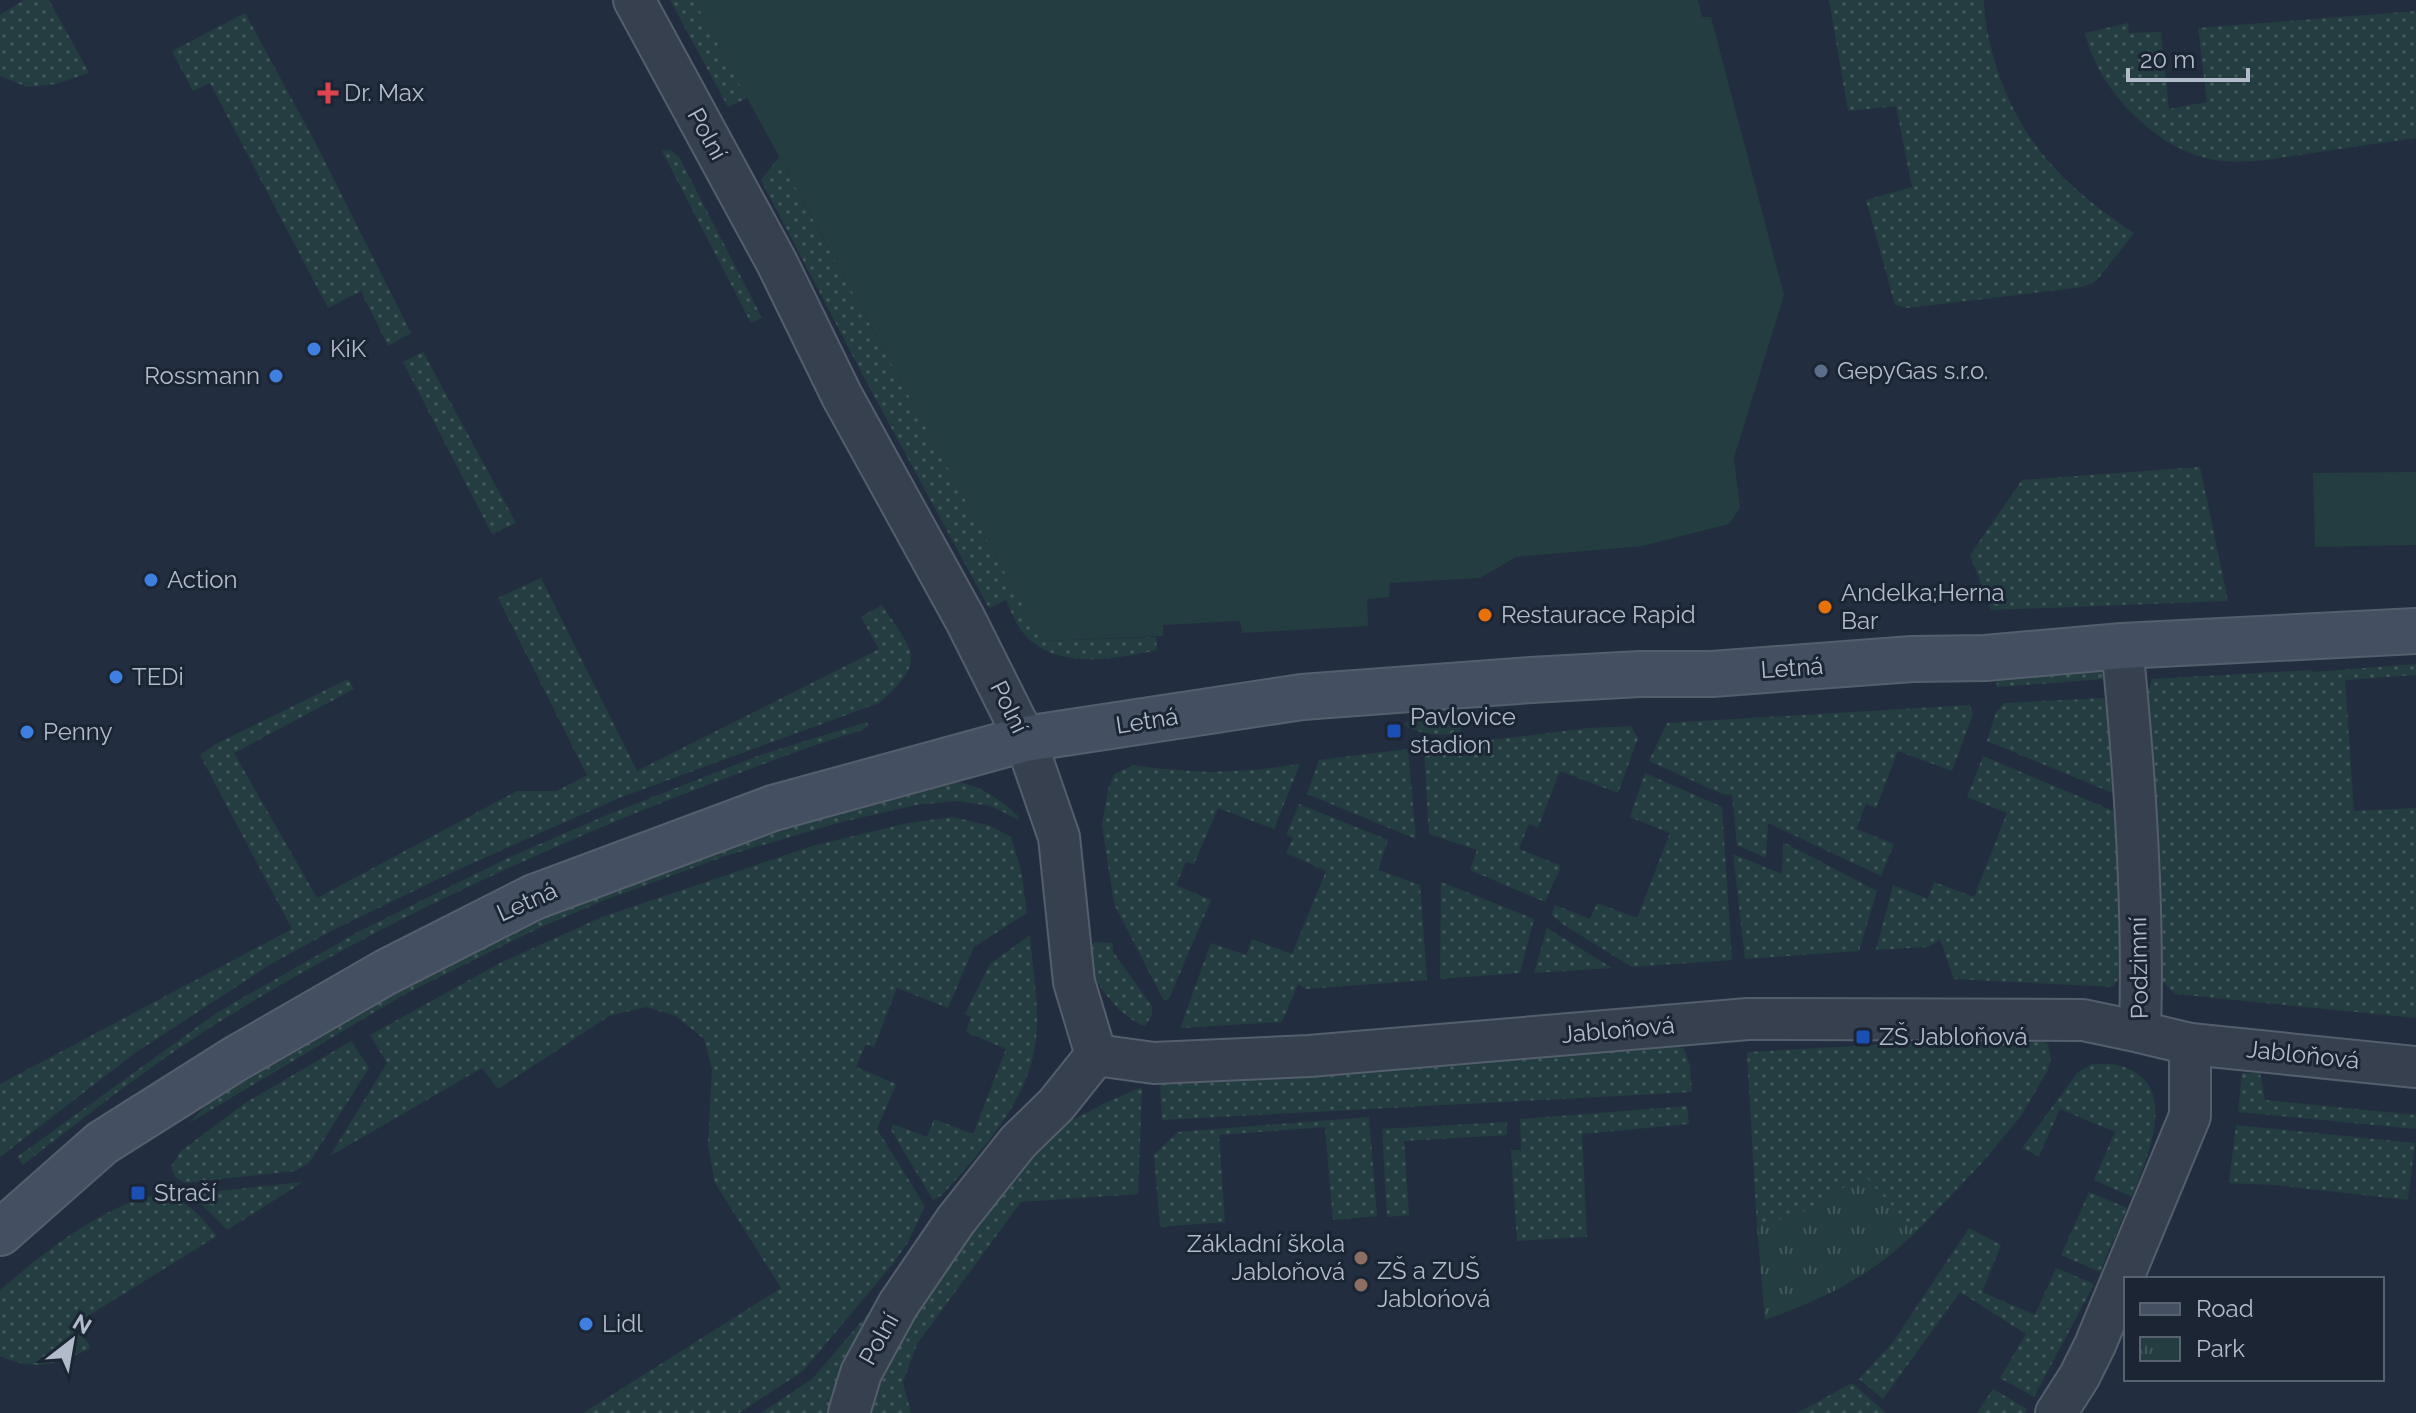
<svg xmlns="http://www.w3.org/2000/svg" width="2416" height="1413" font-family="Raleway,sans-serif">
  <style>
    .grass { fill: url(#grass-dots) }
    .park { fill: url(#park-tufts) }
    .pitch { fill: #243d40 }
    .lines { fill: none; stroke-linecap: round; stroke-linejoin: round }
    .street-casing { stroke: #545e6d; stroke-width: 44 }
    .secondary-casing { stroke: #545e6d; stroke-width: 48 }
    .street { stroke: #36404f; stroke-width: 40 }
    .secondary { stroke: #444f62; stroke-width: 44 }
    .health-dot { fill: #e0444e; stroke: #1b2534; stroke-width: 3 }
    .shop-dot { fill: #3f7fe0; stroke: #1b2534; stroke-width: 3 }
    .service-dot { fill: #5c6f8a; stroke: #1b2534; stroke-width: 3 }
    .food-dot { fill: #e8710a; stroke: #1b2534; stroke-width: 3 }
    .transit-dot { fill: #1a4fb4; stroke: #1b2534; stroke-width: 3 }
    .education-dot { fill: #8d6e63; stroke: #1b2534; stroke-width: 3 }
    .labels { text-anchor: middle; stroke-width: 6; stroke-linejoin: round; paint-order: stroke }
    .poi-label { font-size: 24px; fill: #b2bbca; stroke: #1b2534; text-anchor: start }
    .street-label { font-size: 24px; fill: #b2bbca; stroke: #1b2534 }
  </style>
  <defs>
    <pattern id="grass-dots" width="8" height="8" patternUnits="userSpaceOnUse" patternTransform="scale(2)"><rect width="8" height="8" fill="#243d40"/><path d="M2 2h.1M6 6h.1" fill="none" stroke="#41575a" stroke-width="1.8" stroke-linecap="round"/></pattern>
    <pattern id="park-tufts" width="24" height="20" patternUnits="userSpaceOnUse" patternTransform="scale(2)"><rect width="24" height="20" fill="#243d40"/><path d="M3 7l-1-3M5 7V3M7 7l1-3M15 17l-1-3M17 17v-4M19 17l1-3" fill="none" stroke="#41575a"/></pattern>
  </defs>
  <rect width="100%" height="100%" fill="#222e3f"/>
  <g class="grass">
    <polygon points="24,0 49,0 89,73 56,84 27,87 0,76 0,15"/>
    <polygon points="670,0 694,0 747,98 728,107"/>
    <path d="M1829,0h155c0,22 6,45 12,66 25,78 71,123 138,167l-37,47 -14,7 -175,21 -13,-3 -29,-105 46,-13 -16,-81 -48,5z"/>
    <path d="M2416,11v127c-37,5 -73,10 -110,16 -33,5 -70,13 -104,3 -25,-7 -49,-23 -67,-41 -24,-23 -42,-51 -50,-83l43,-10 1,10 32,-1 8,77 38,-7 -9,-74z"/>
    <polygon points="245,13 316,144 411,333 388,346 361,291 328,308 210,83 193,91 172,51"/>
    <polygon points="671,150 679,157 762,318 751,323 662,151"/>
    <path d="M779,157l263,484 114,-4 1,13c-42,9 -100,21 -133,-16 -8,-9 -13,-23 -18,-34l-17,8 -123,-227 -105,-201z"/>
    <polygon points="423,352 516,523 492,534 403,362"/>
    <polygon points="2200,467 2228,601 1991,610 1970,555 2022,480"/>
    <path d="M541,578l96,193 242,-122 -18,-32 21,-12c32,48 46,55 -3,98l-260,95 -162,72 -124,60 -62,34 -136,89 -135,104v-73l292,-155 -92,-174 14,-10 134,-66 6,10 -120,64 83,145 200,-107h40l30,-16 -89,-177z"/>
    <polygon points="2416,664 2416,675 2345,680 2354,811 2416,808 2416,1018 2175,994 2162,981 2154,876 2146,696 2152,679 2312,670 2313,672"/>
    <polygon points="2117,667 2118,678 1997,687 1996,676"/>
    <polygon points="2104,698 2110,725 2115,794 1987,741 1996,712 2004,703"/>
    <polygon points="1970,705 1973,714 1952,771 1898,751 1876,808 1866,804 1856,829 1894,844 1881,876 1768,823 1766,858 1737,845 1732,795 1722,794 1649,761 1667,723"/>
    <path d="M1459,708l2,26c-22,1 -39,2 -58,-10l36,-15z"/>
    <path d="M867,722l1,4 -6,4c-68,21 -133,47 -199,72 -157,63 -312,136 -455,227 -64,41 -125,89 -185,136l-6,-8 201,-145 140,-80 152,-75 97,-42 156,-61z"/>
    <polygon points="1631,726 1638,738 1618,793 1560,771 1538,828 1529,824 1519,849 1561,866 1545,902 1470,870 1477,850 1429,834 1424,748 1590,728"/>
    <polygon points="1408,749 1416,839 1307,794 1319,760"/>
    <polygon points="1983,756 2116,812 2125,955 2123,971 2113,987 1954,979 1940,940 1928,947 1876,950 1893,885 1928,899 1934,882 1974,897 2007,813 1967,797"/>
    <polygon points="1300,764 1274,829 1218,808 1194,864 1186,862 1176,885 1211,900 1169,999 1164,1001 1114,904 1102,825 1108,790 1114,774 1134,765 1163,769 1208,772 1254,770"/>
    <polygon points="1645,773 1722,807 1732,960 1632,967 1564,925 1552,915 1555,905 1590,919 1597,903 1637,918 1670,833 1630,817"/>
    <path d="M958,782c24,4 42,18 60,34l1,4 -28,-14 -34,-5 -41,4 -74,17 -114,33 -123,45 -64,27 -136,67 -216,129 34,-36 101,-61 282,-141 135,-48 198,-54z"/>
    <polygon points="1299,804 1388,840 1378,870 1420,885 1427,980 1306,989 1298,984 1282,1022 1180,1028 1211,943 1246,955 1252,939 1292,954 1326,871 1286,853 1293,838 1286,835"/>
    <polygon points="953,817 991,826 1011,837 1021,870 1027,913 974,947 948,1008 897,988 874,1047 866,1044 856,1067 896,1084 877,1129 925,1206 907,1244 891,1266 803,1371 739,1413 583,1413 781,1288 715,1183 708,1146 712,1069 704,1039 676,1016 646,1007 609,1016 498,1089 482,1068 330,1156 387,1063 370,1035 500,963 602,917 812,846 908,823"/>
    <polygon points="1783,842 1877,891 1859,951 1745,959 1733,854 1782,874"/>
    <polygon points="1441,882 1534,919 1520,973 1440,979"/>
    <polygon points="1547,928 1612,968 1534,973"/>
    <path d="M1030,935c2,30 8,62 7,92 -2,68 -53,121 -95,168l-9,5 -42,-70 2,-6 34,13 7,-18 39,15 33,-85 -40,-17 5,-15 -6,-3 25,-50z"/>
    <path d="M1094,942l19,1v8l5,8 34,47v9l-7,11c-21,-5 -59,-49 -56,-72 1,-3 4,-9 5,-12z"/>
    <polygon points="1988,1039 2045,1042 2048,1044 2051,1059 2048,1070 2021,1116 1980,1165 1916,1232 1864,1176 1808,1210 1757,1227 1747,1052"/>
    <polygon points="351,1041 369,1068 309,1163 295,1171 185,1183 175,1177 171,1167 181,1151 245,1103"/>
    <polygon points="1672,1044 1684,1049 1690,1066 1692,1092 1162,1120 1160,1083"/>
    <path d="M2092,1064c11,0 23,-1 32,3 57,20 22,92 8,130l-38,-17 21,-48 -55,-23 -21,47 -17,-8 56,-76z"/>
    <polygon points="2242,1073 2260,1073 2265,1100 2416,1115 2416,1129 2238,1112"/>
    <polygon points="1142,1087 1138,1194 1021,1202 917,1344 903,1382 911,1413 868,1413 872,1394 903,1327 1018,1172 1065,1124 1105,1103"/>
    <polygon points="1687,1106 1689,1124 1582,1134 1587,1237 1517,1241 1511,1150 1521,1150 1520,1119"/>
    <polygon points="1369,1117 1377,1216 1333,1220 1325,1127 1219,1135 1225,1222 1160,1227 1154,1155 1178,1132"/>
    <polygon points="1507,1122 1507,1135 1404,1141 1409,1215 1387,1217 1382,1129"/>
    <polygon points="2236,1125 2415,1143 2408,1200 2275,1185 2229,1183"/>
    <polygon points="303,1182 227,1230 191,1194"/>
    <polygon points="2089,1192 2127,1208 2100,1272 2061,1255"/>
    <path d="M147,1196c40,1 45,11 70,40l-142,88 16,24c-33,16 -56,24 -91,8v-66c48,-40 87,-73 147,-94z"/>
    <polygon points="1969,1228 2001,1245 1982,1292 2035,1315 2056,1268 2094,1284 2092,1288 2034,1397 2000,1378 2026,1334 1960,1292 1883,1399 1859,1379 1893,1342"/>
    <polygon points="868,1314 875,1314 849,1362 828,1413 761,1413 812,1379"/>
    <polygon points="1852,1383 1886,1413 1797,1413"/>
    <polygon points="1993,1389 2027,1409 2025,1413 1977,1413"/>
  </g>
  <path class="park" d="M1864,1175l52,57c-45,44 -92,67 -151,88l-8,-93 51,-17z"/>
  <g class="pitch">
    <polygon points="694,0 1698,0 1702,17 1711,17 1784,295 1734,458 1740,508 1729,524 1642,546 1516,557 1480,578 1390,583 1389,597 1367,599 1368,626 1242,633 1240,621 1163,625 1163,636 1042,641"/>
    <polygon points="2416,472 2416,545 2315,547 2313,473"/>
  </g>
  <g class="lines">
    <defs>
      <g id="street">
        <polyline points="634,0 777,263 842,396 965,619 1025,739 1059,837 1074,982 1096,1055"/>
        <polyline points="2190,1044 2416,1067"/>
        <polyline points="1096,1055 1154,1063 1309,1056 1748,1019 2083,1020 2140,1032"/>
        <polyline points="849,1413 861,1373 898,1305 956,1220 1018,1142 1056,1105 1096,1055"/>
        <path d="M2056,1413l23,-36 16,-32 95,-229v-72l-50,-12c4,-128 -5,-258 -18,-386"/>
      </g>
      <polyline id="secondary" points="0,1233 102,1143 235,1059 386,972 534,897 773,808 1025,739 1302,697 1531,680 1640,674 1712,674 1912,659 1985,658 2122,646 2416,631"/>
    </defs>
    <use href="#street" class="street-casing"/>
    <use href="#secondary" class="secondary-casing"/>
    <use href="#street" class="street"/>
    <use href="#secondary" class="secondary"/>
  </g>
  <path class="health-dot" d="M324 81h8v8h8v8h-8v8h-8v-8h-8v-8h8z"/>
  <g class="shop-dot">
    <circle cx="314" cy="349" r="8"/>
    <circle cx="276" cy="376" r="8"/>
    <circle cx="151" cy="580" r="8"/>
    <circle cx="116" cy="677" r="8"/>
    <circle cx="27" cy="732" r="8"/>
    <circle cx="586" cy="1324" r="8"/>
  </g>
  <circle class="service-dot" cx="1821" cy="371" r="8"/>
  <g class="food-dot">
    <circle cx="1825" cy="607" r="8"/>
    <circle cx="1485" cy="615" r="8"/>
  </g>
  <g class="transit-dot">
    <rect x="1386" y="723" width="16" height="16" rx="4"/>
    <rect x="1855" y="1029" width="16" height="16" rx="4"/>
    <rect x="130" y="1185" width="16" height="16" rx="4"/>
  </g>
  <g class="education-dot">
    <circle cx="1361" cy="1258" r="8"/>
    <circle cx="1361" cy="1285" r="8"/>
  </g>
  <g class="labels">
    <g class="poi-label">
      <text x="344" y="101">Dr. Max</text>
      <text x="330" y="357">KiK</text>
      <text x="1837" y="379">GepyGas s.r.o.</text>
      <text x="260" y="384" text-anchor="end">Rossmann</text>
      <text x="167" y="588">Action</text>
      <text x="1841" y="601">Andelka;Herna<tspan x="1841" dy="28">Bar</tspan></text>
      <text x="1501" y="623">Restaurace Rapid</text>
      <text x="132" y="685">TEDi</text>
      <text x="1410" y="725">Pavlovice<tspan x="1410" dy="28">stadion</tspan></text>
      <text x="43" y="740">Penny</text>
      <text x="1879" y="1045">ZŠ Jabloňová</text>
      <text x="154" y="1201">Stračí</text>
      <text x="1345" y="1252" text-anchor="end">Základní škola<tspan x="1345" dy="28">Jabloňová</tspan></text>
      <text x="1377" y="1279">ZŠ a ZUŠ<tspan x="1377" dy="28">Jablońová</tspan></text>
      <text x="602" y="1332">Lidl</text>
    </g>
    <g class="street-label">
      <text transform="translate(707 134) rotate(61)" y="8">Polní</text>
      <text transform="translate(1792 668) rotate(-4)" y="8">Letná</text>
      <text transform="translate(1009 707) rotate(64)" y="8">Polní</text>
      <text transform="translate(1147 721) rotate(-9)" y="8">Letná</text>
      <text transform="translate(527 902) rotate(-24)" y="8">Letná</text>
      <text transform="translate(2139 968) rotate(-91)" y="8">Podzimní</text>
      <text transform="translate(1618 1030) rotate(-5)" y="8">Jabloňová</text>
      <text transform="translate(2303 1055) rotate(6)" y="8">Jabloňová</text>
      <text transform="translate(879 1339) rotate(-61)" y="8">Polní</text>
    </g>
  </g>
  <rect x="2124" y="1277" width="260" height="104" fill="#1b2534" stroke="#576170" stroke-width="2"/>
  <rect x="2140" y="1303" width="40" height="12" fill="#444f62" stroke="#576170" stroke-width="2"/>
  <text x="2196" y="1317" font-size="24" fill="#b2bbca">Road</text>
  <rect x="2140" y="1337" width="40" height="24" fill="url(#park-tufts)" stroke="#576170" stroke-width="2"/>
  <text x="2196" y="1357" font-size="24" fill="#b2bbca">Park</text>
  <g transform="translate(72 1341) rotate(31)" stroke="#1b2534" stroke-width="6" paint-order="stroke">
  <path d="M0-6L14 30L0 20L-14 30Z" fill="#b2bbca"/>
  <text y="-12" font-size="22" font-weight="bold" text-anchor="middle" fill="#b2bbca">N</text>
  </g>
  <path d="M2128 68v12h120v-12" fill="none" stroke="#b2bbca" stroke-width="4"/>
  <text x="2140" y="68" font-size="24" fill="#b2bbca" stroke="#1b2534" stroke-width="6" paint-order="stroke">20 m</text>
</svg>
